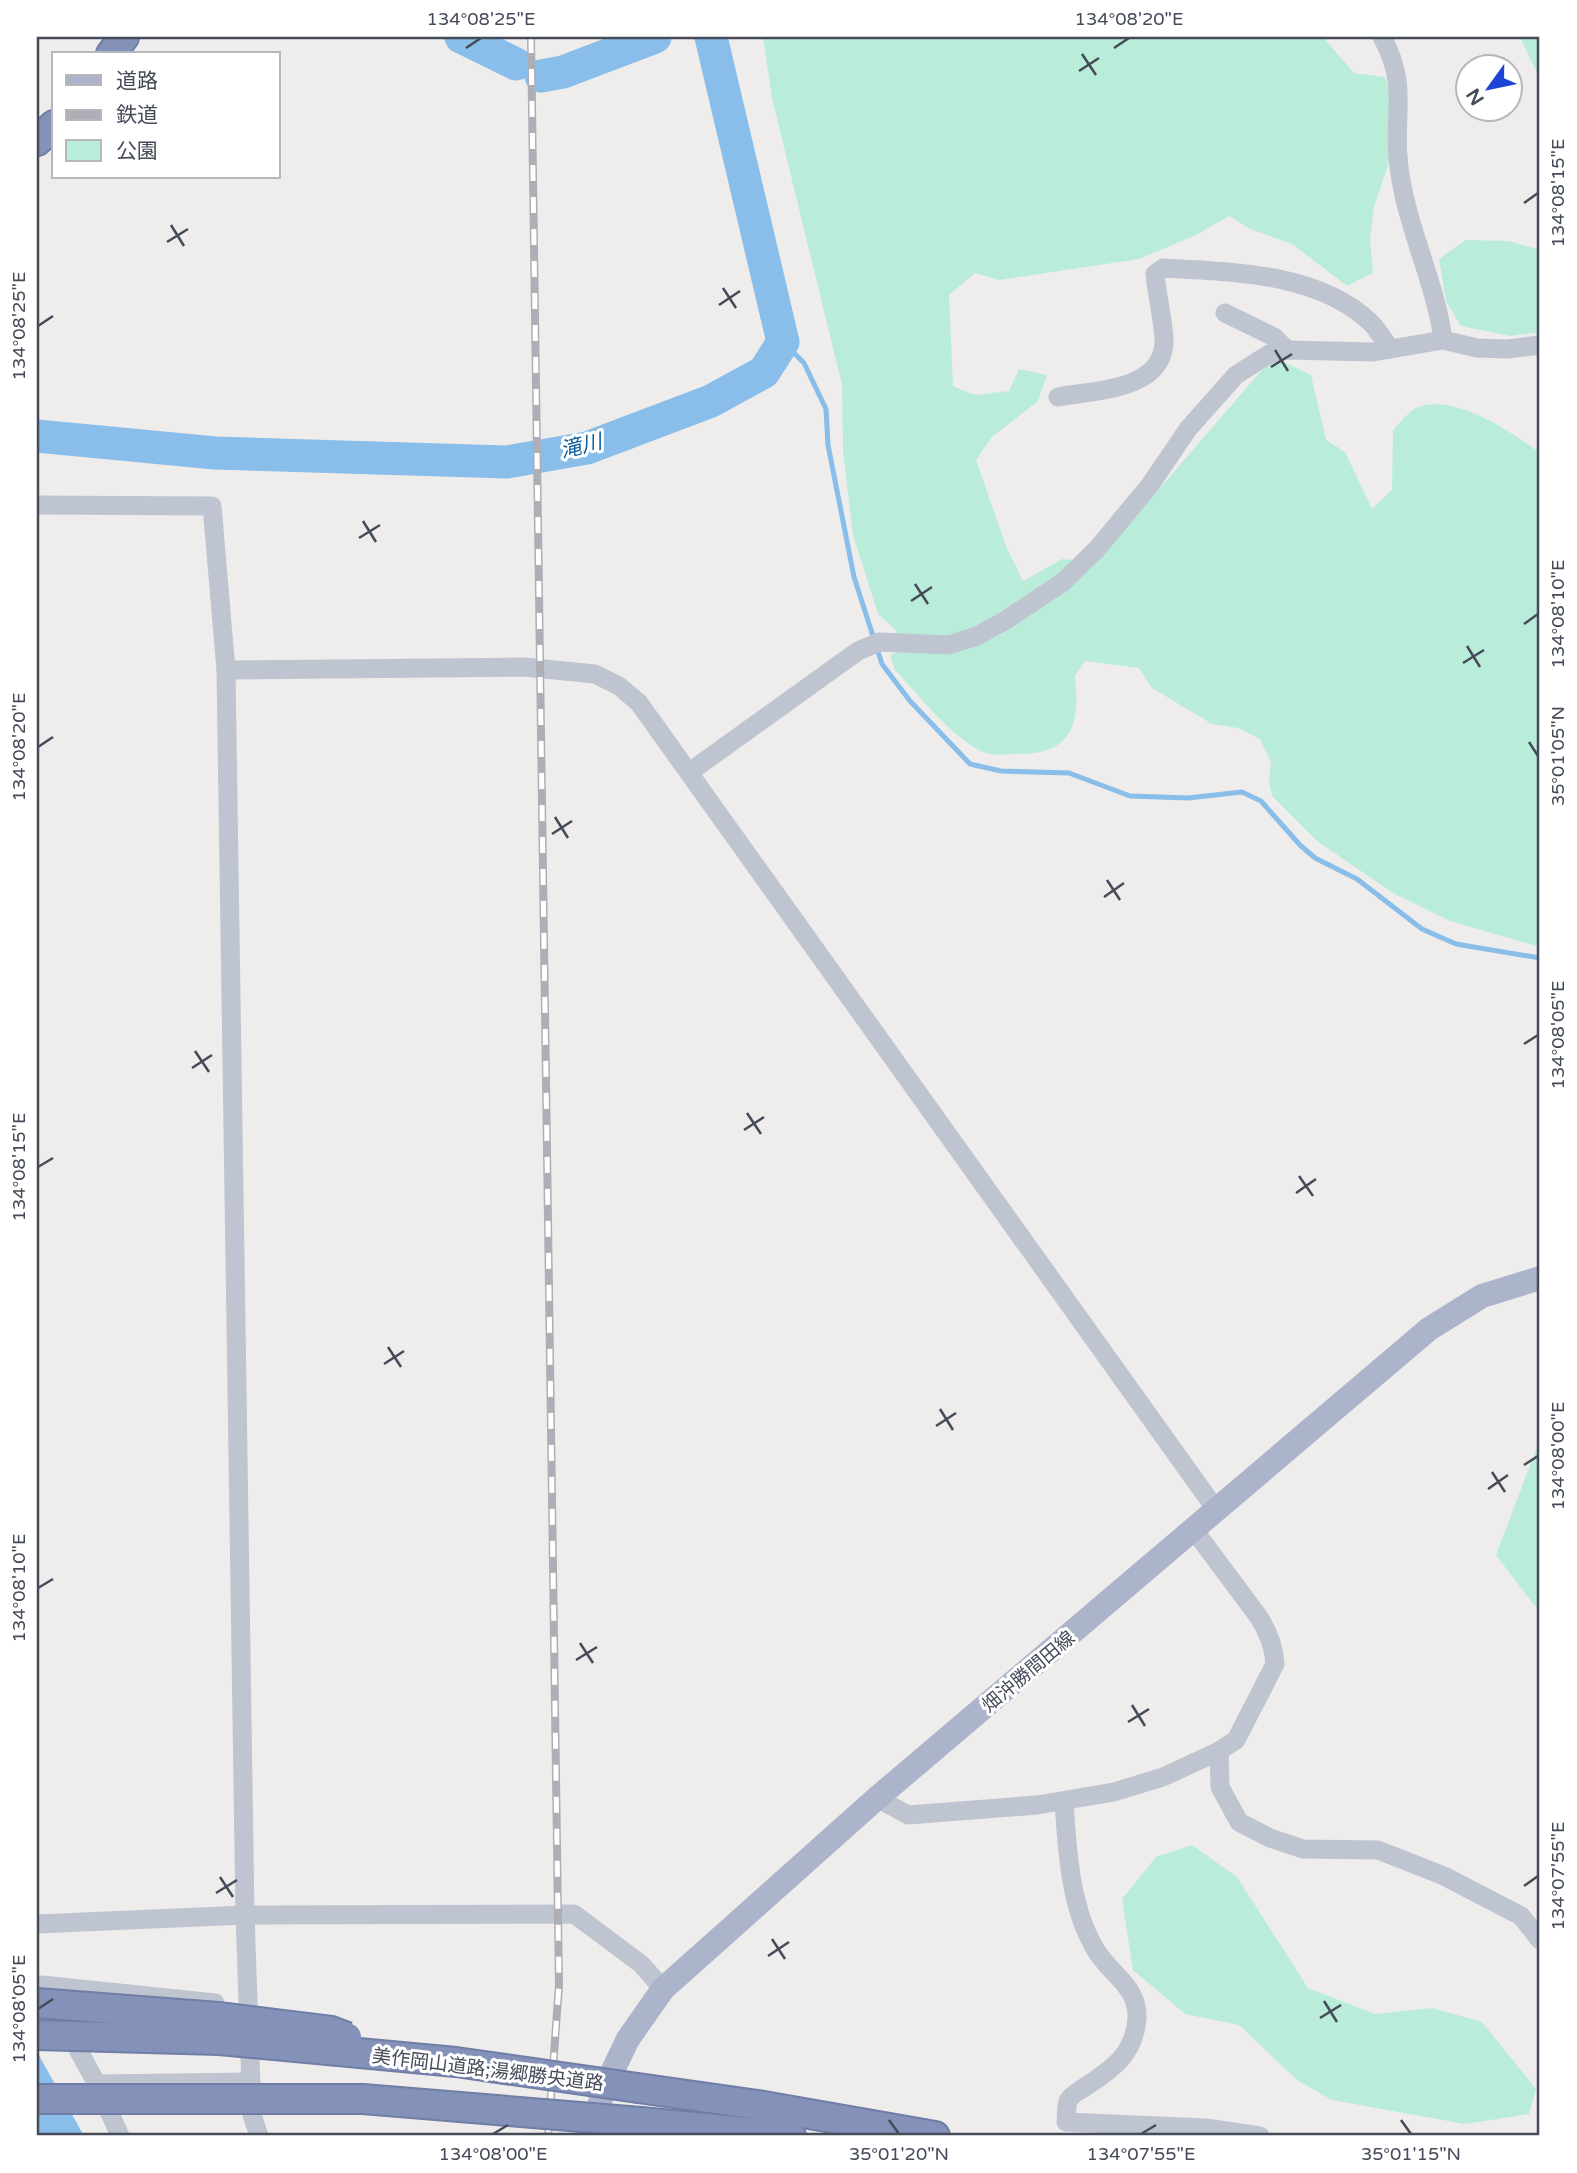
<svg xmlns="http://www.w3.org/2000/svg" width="1577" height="2173" font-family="'Varela Round','Noto Sans JP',sans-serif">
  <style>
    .green { fill: #baedd9 }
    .water { fill: #88bee9 }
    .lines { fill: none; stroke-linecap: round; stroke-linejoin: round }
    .stream { stroke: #88bee9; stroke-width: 5 }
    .river { stroke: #88bee9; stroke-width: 33 }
    .highway-casing { stroke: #707da6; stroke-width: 32 }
    .minor { stroke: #bfc4d1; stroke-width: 19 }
    .major { stroke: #acb4cb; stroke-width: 24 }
    .highway { stroke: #8492ba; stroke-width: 28 }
    .rail-casing { stroke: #aeafb6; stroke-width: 8 }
    .rail { stroke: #fff; stroke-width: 5; stroke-dasharray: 16; stroke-linecap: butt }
    .highway-bridge-casing { stroke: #707da6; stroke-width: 32; stroke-linecap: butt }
    .highway-bridge { stroke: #8492ba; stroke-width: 28 }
    .ticks { fill: none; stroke: #454b59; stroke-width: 2.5 }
    .labels { text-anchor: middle; stroke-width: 6; stroke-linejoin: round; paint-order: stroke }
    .street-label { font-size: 19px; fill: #454b59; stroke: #fff }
    .water-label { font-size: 21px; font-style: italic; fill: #1060a1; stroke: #fff }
    .neatline { fill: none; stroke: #454b59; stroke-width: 2.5 }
    .ticks-label { font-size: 18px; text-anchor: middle; fill: #454b59 }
  </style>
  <rect width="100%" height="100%" fill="#efecec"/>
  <g class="green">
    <path d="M763,37h560l31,36 31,4 11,33 -7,52 -15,45 -4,32 3,34 -26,13 -55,-42 -42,-15 -21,-13 -33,19 -57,24 -140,21 -24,-7 -26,22 4,91 22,9 34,-4 10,-22 28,6 -9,26 -46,36 -16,23 30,86 17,35 39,-22 34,3 177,-205 38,18 15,65 19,12 27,57 20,-19 1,-60c6,-6 15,-18 23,-22 36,-17 97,25 124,45v494l-90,-26 -57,-28 -76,-52 -45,-45 -3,-15 2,-19 -11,-23 -22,-11 -26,-4 -60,-36 -13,-20 -54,-7 -10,15c5,48 -2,78 -57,78 -10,0 -24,2 -32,-1 -31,-11 -68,-59 -91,-83l-5,-14 10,-7 -3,-18 -19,-17 -25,-79 -10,-84 -1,-66 -70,-287z"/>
    <polygon points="1520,37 1540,37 1540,79"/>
    <polygon points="1466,240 1509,241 1540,250 1540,332 1510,336 1461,326 1446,301 1439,259"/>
    <polygon points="1540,1439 1540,1608 1534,1605 1496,1555"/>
    <polygon points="1192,1845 1237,1877 1308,1988 1375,2014 1432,2008 1482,2022 1536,2089 1529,2114 1465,2124 1332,2100 1297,2080 1239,2025 1185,2014 1133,1970 1122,1899 1156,1857"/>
  </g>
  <polygon class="water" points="37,2052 84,2136 37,2136"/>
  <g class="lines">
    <polyline class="stream" points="783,342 804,363 826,409 828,445 854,577 882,664 910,701 970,764 1001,771 1069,773 1130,796 1188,798 1242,792 1261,801 1300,845 1315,858 1357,879 1422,929 1456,944 1540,958"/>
    <g class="river">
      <polyline points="461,37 516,64"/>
      <polyline points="541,76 563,72 655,37"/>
      <polyline points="37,436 215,453 507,462 587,448 711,401 764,372 783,342 711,37"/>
    </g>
    <defs>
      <g id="highway">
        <polyline points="111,54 124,37"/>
        <polyline points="37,141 54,125"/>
        <polyline points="638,2088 758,2105 935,2136"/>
        <polyline points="641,2122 791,2136"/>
      </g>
    </defs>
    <use href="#highway" class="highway-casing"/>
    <g class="minor">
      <path d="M1382,37c26,47 12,73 16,120 5,64 37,121 45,183"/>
      <polyline points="1225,313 1274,337 1287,350"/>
      <path d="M1058,397c35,-7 107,-6 106,-57 -1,-22 -7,-44 -9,-66l8,-6c67,4 156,4 208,55 7,7 13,17 19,26"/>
      <polyline points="37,505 212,506 226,670 245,1915 252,2115 259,2136"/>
      <polyline points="226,670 525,667 595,674 619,686 639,703 1217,1511"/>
      <polyline points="691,771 858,651 879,642 949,645 977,636 1006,620 1063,582 1097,549 1150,485 1188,429 1236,375 1269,354 1287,350 1373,352 1443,340 1477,348 1507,349 1540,345"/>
      <polyline points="1219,1751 1220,1787 1239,1822 1270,1838 1303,1849 1378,1850 1444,1876 1521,1916 1540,1940"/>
      <path d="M877,1798l31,17 129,-10 77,-13 49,-15 56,-26 17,-11 39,-76c-1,-18 -7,-33 -17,-48l-64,-86"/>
      <path d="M1064,1801c3,48 6,109 33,151 15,23 41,35 40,66 -2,36 -25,51 -52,69 -6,4 -13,7 -17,14 -2,5 -1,15 -2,21l140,6 54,8"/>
      <polyline points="37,1924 245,1915 574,1914 641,1964 663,1989"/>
      <polyline points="42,1985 215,2003"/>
      <polyline points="49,1997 97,2084 120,2136"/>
      <polyline points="97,2084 251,2082"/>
    </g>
    <polyline class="major" points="591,2136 603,2091 628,2039 663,1989 877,1798 1429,1329 1482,1296 1540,1278"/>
    <use href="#highway" class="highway"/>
    <defs>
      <polyline id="rail" points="531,37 559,1985 548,2136"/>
    </defs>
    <use href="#rail" class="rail-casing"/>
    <use href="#rail" class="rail"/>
    <defs>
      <g id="highway-bridge">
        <polyline points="37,2003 218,2017 331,2031 347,2037"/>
        <polyline points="37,2035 219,2040 456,2062 638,2088"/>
        <polyline points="37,2099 363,2099 641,2122"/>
      </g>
    </defs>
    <use href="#highway-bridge" class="highway-bridge-casing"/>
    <use href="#highway-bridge" class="highway-bridge"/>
  </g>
  <path class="ticks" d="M466,48l15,-10M1114,48l15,-10M1082,54l14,21M1079,71l20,-13M1524,203l14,-10M171,225l13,21M167,242l21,-13M723,288l13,20M719,305l21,-14M38,326l15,-10M1275,350l13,21M1271,367l21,-13M363,521l13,21M359,538l21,-13M915,584l13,20M911,601l21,-14M1524,624l14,-10M1467,646l13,21M1463,663l21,-13M1529,742l9,14M38,747l15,-10M555,817l13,21M552,834l20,-13M1107,880l13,20M1104,897l20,-14M1524,1044l14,-9M195,1051l14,21M192,1068l20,-13M747,1113l14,21M744,1130l20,-13M38,1167l15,-9M1299,1176l14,20M1296,1193l20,-14M388,1347l13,20M384,1364l20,-13M940,1409l13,21M936,1426l20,-13M1524,1465l14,-9M1492,1472l13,20M1488,1489l20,-14M38,1588l15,-9M580,1643l13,20M576,1660l21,-13M1132,1705l13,21M1128,1722l21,-13M220,1877l13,20M1524,1886l14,-10M216,1893l21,-13M772,1939l13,20M768,1956l21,-14M1324,2001l13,21M38,2009l15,-10M1320,2018l21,-13M889,2120l10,14M1401,2120l10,14M493,2134l15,-9M1141,2134l15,-9"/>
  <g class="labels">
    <g class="street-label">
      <text transform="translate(1028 1671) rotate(-40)" y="7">畑沖勝間田線</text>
      <text transform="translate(488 2069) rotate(7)" y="7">美作岡山道路;湯郷勝央道路</text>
    </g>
    <g class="water-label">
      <text transform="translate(581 446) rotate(-14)" y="7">滝川</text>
    </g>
  </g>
  <rect width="1577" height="2173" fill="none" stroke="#ffffff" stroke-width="77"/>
  <rect x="52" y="52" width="228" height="126" fill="#ffffff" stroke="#b5b7bd" stroke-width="2"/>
  <rect x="66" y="75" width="35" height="10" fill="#acb4cb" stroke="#b5b7bd" stroke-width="2"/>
  <text x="116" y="88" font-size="21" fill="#454b59">道路</text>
  <rect x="66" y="110" width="35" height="10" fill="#aeafb6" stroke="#b5b7bd" stroke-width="2"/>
  <text x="116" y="122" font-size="21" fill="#454b59">鉄道</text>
  <rect x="66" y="140" width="35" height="21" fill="#baedd9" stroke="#b5b7bd" stroke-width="2"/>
  <text x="116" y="158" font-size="21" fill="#454b59">公園</text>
  <g transform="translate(1489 88) rotate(237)"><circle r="33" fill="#ffffff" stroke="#b5b7bd" stroke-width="2"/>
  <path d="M0-5L12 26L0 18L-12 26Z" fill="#1d43d7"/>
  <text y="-10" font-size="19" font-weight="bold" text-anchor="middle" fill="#454b59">N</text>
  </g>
  <rect x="38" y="38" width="1500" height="2096" class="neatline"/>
  <g class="ticks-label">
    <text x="481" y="25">134°08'25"E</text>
    <text x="1129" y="25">134°08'20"E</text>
    <text transform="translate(1558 193) rotate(-90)" y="6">134°08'15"E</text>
    <text transform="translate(19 326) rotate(-90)" y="6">134°08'25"E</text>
    <text transform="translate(1558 614) rotate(-90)" y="6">134°08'10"E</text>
    <text transform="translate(19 747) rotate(-90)" y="6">134°08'20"E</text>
    <text transform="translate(1558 756) rotate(-90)" y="6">35°01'05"N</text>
    <text transform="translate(1558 1035) rotate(-90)" y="6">134°08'05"E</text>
    <text transform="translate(19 1167) rotate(-90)" y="6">134°08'15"E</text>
    <text transform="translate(1558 1456) rotate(-90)" y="6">134°08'00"E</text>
    <text transform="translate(19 1588) rotate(-90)" y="6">134°08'10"E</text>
    <text transform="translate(1558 1876) rotate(-90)" y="6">134°07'55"E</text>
    <text transform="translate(19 2009) rotate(-90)" y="6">134°08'05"E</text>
    <text x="493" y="2160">134°08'00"E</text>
    <text x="899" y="2160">35°01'20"N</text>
    <text x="1141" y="2160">134°07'55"E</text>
    <text x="1411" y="2160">35°01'15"N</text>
  </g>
</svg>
